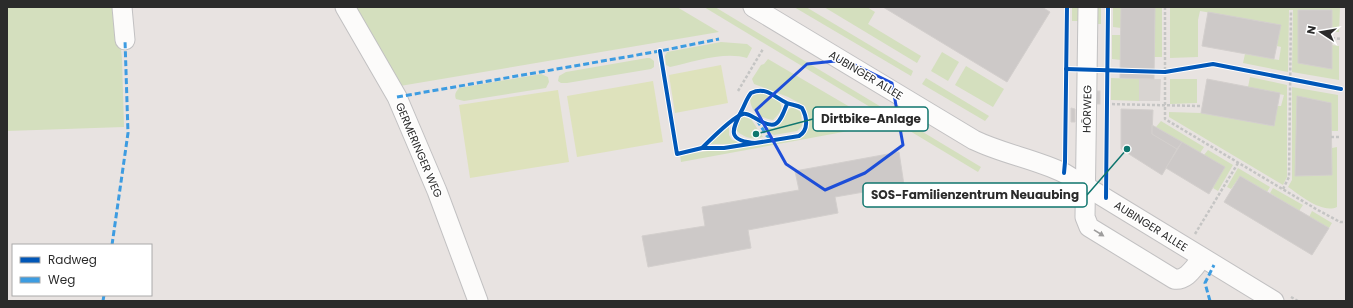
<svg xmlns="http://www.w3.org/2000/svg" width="1353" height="308" font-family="Poppins,sans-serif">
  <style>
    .green { fill: #d4dfbe }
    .pitch { fill: #dee2bc }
    .plaza { fill: #d8d4d1 }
    .building { fill: #cdc9c8; stroke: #d3cfcd }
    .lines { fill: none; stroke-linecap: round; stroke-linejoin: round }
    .minor-casing { stroke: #c2c1c2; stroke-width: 21 }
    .path { stroke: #c5c5c4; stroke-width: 2.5; stroke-dasharray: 3 2; stroke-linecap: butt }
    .minor { stroke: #fcfbfa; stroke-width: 19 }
    .quiet { stroke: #3d9ce1; stroke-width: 3; stroke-dasharray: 6 3; stroke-linecap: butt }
    .cycleway-casing { stroke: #fff; stroke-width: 6 }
    .cycleway { stroke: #0057b8; stroke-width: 4 }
    .oneway { fill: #9e9d9d }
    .marked { fill: none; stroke: #1d4ed8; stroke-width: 3; stroke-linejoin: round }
    .labels { text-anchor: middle; stroke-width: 3; stroke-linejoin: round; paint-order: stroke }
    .street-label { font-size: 11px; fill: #2b2b2b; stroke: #fff }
    .leader { fill: none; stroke: #0f766e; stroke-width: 1.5 }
    .callout-dot { fill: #0f766e; stroke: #fff; stroke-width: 1.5 }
    .callout { fill: #fff; stroke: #0f766e; stroke-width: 1.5 }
    .callout-label { font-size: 12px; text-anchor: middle; font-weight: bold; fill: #2b2b2b }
  </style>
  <rect width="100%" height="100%" fill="#e8e3e1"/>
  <g class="green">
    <polygon points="7,7 117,7 122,59 124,127 7,131"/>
    <polygon points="354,7 677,7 719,32 400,86"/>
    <polygon points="704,7 715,7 981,167 978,172"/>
    <polygon points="794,7 806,7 913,71 911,76"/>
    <polygon points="824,7 867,7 875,12 868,24 921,56 917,63"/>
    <rect x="1072" y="7" width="7" height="14"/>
    <rect x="1094" y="7" width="7" height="17"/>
    <polygon points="1113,7 1162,7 1162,57 1154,57 1155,8 1121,8 1121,28 1113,27"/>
    <polygon points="1170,7 1340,7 1339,32 1332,32 1332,10 1299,10 1299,63 1332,69 1332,45 1339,46 1339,80 1292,72 1293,10 1289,10 1288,72 1243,63 1245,54 1279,60 1281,47 1277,46 1280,25 1200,11 1198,20 1198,57 1170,58"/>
    <polygon points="1112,35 1121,35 1121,60 1112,59"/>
    <path d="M721,42l26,2 5,4 -5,10c-22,-7 -55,4 -77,9l-4,-2 -1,-9 2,-4z"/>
    <polygon points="942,52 959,62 948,81 931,71"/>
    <polygon points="647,58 650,58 654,61 654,67 651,69 567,83 561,83 558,81 559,76 566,72"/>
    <path d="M768,59l99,58 5,7 -2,3 -189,35 -1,-7 119,-17c15,-6 9,-20 6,-32l-17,-9 -34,-13 -2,-5 9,-14 3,-1z"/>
    <polygon points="966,66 1004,89 993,107 955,85"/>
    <path d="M541,74l7,3 1,5 -3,6 -82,13 -8,-2c-2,-5 0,-7 3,-11z"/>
    <polygon points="1250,77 1287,85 1287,177 1283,185 1169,117 1169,112 1201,113 1273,126 1277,106 1281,106 1284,95 1279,94 1279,93 1248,87"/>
    <polygon points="926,78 989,116 985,121 922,84"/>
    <polygon points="1111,78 1139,79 1139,101 1111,100"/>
    <polygon points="1170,79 1197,79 1197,103 1170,104"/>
    <path d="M1292,87l46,8v36h-7v-28l-34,-7 -2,80 36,-1 1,-27 5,-1v60c-15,7 -37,-12 -49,-20l4,-7z"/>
    <path d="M759,92c7,1 24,6 22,17 -1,4 -5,8 -8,11 -12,-2 -22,-7 -23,-21l4,-5z"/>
    <polygon points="793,107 801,112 802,126 797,131 774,135 765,130 764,126 773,128 779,126 789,109"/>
    <path d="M744,117l7,2 12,18c-11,3 -19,1 -27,-7l5,-12z"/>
    <polygon points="1161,121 1204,147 1200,153 1156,127"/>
    <polygon points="729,125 729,135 732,140 739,142 734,144 710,144"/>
    <polygon points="1208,150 1233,165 1218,191 1213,188 1224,167 1204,155"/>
    <polygon points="1238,168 1270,187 1267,192 1240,176 1231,189 1227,187"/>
    <polygon points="1273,188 1303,205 1299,211 1270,193"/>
    <polygon points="1312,211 1332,223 1329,228 1309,217"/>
  </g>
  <g class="pitch">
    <polygon points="721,65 728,103 675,113 669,75"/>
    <polygon points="653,81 663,142 577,157 567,96"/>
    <polygon points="558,90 569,162 470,178 459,105"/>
  </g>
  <polygon class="plaza" points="1139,79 1161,79 1160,101 1139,101"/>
  <g class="building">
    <polygon points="883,7 1042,7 1050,12 1007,82"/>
    <polygon points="1121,8 1155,8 1154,79 1120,78"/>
    <polygon points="1298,10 1332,10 1332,69 1298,63"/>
    <polygon points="1208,12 1281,25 1274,59 1202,46"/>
    <polygon points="1207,79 1280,93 1274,126 1201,113"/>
    <rect x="1096" y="91" width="4" height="13"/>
    <polygon points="1297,96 1331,103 1332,175 1295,176"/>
    <polygon points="1071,108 1075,109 1075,122 1071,122"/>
    <polygon points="1121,109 1153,110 1152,134 1177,149 1162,175 1121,149"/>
    <polygon points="1152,125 1182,142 1177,149 1152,134"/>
    <polygon points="1182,142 1225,167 1209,194 1166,168"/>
    <polygon points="899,152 904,185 835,197 838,213 748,230 751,248 648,267 642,236 705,226 702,207 799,190 795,171"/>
    <polygon points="1240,176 1329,228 1312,255 1224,202"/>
  </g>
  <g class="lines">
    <defs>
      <g id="minor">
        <polyline points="122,7 125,40"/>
        <polyline points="345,7 397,97 437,191 478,301"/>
        <path d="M753,7l221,133c29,14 61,19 90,33l210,128"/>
        <path d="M1088,7l-3,210 4,10 85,52c13,2 20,-12 28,-21"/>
      </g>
    </defs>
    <use href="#minor" class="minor-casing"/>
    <g class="path">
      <polyline points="1165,7 1165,119 1316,209 1340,222 1346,222"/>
      <polyline points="1332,38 1342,39"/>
      <polyline points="738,91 763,49"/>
      <polyline points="1107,104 1200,106"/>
      <polyline points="1331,137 1341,137"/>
      <polyline points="1283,189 1289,177 1291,11"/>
      <polyline points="1195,234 1238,163"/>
      <polyline points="1291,297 1298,301"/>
    </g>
    <use href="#minor" class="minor"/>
    <g class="quiet">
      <polyline points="397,97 660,51 719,39"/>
      <polyline points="757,120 767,136 775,140"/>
      <polyline points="112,245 128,133 125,40"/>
      <polyline points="103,301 104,295"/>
      <polyline points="1210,301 1205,283 1214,265"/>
    </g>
    <defs>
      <g id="cycleway">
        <path d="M660,51l17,103 25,-6h22l75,-12c10,-6 8,-19 3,-28 -5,-3 -10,-3 -15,-5 -13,-6 -21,-17 -36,-10 -4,5 -6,11 -9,17 -11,21 -15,31 14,33"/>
        <polyline points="1066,69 1165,72 1213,64 1341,89"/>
        <path d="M702,148c8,-8 32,-32 41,-34 4,-1 8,2 12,4 21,13 24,7 32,-14"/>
        <polyline points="1064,173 1065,162 1067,7"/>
        <polyline points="1106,198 1108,7"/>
      </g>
    </defs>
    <use href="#cycleway" class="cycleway-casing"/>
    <use href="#cycleway" class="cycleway"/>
  </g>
  <defs><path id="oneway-solid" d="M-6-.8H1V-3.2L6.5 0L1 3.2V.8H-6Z"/></defs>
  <use class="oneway" href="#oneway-solid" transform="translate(1099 233) rotate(32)"/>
  <path class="marked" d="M845,60l47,23 11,62 -38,28 -40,17 -39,-26 -30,-54 51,-46z"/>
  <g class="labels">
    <g class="street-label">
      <text transform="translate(866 75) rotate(31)" y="4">AUBINGER ALLEE</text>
      <text transform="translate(1087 109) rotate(-89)" y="4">HÖRWEG</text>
      <text transform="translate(419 150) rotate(67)" y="4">GERMERINGER WEG</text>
      <text transform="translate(1151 226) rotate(32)" y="4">AUBINGER ALLEE</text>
    </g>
  </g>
  <path class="leader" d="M756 134L813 119M1127 149L1087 195"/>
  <g class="callout-dot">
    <circle cx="756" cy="134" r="4"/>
    <circle cx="1127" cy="149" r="4"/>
  </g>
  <g class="callout">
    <rect x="813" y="107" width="115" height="24" rx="4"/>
    <rect x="863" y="183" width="224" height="24" rx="4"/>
  </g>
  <g class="callout-label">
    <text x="871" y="123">Dirtbike-Anlage</text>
    <text x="975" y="199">SOS-Familienzentrum Neuaubing</text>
  </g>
  <rect width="1353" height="308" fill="none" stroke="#2b2b2b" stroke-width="16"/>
  <rect x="12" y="244" width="140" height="52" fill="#ffffff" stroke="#aaaaaa"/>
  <rect x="20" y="257" width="20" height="6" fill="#0057b8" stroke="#aaaaaa"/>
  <text x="48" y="264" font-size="12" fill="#2b2b2b">Radweg</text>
  <rect x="20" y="277" width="20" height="6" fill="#3d9ce1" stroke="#aaaaaa"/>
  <text x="48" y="284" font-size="12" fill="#2b2b2b">Weg</text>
  <g transform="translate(1321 32) rotate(282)" stroke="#ffffff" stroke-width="3" paint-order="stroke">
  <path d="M0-3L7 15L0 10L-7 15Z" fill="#2b2b2b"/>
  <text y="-6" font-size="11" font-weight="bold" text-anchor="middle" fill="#2b2b2b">N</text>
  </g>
</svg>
